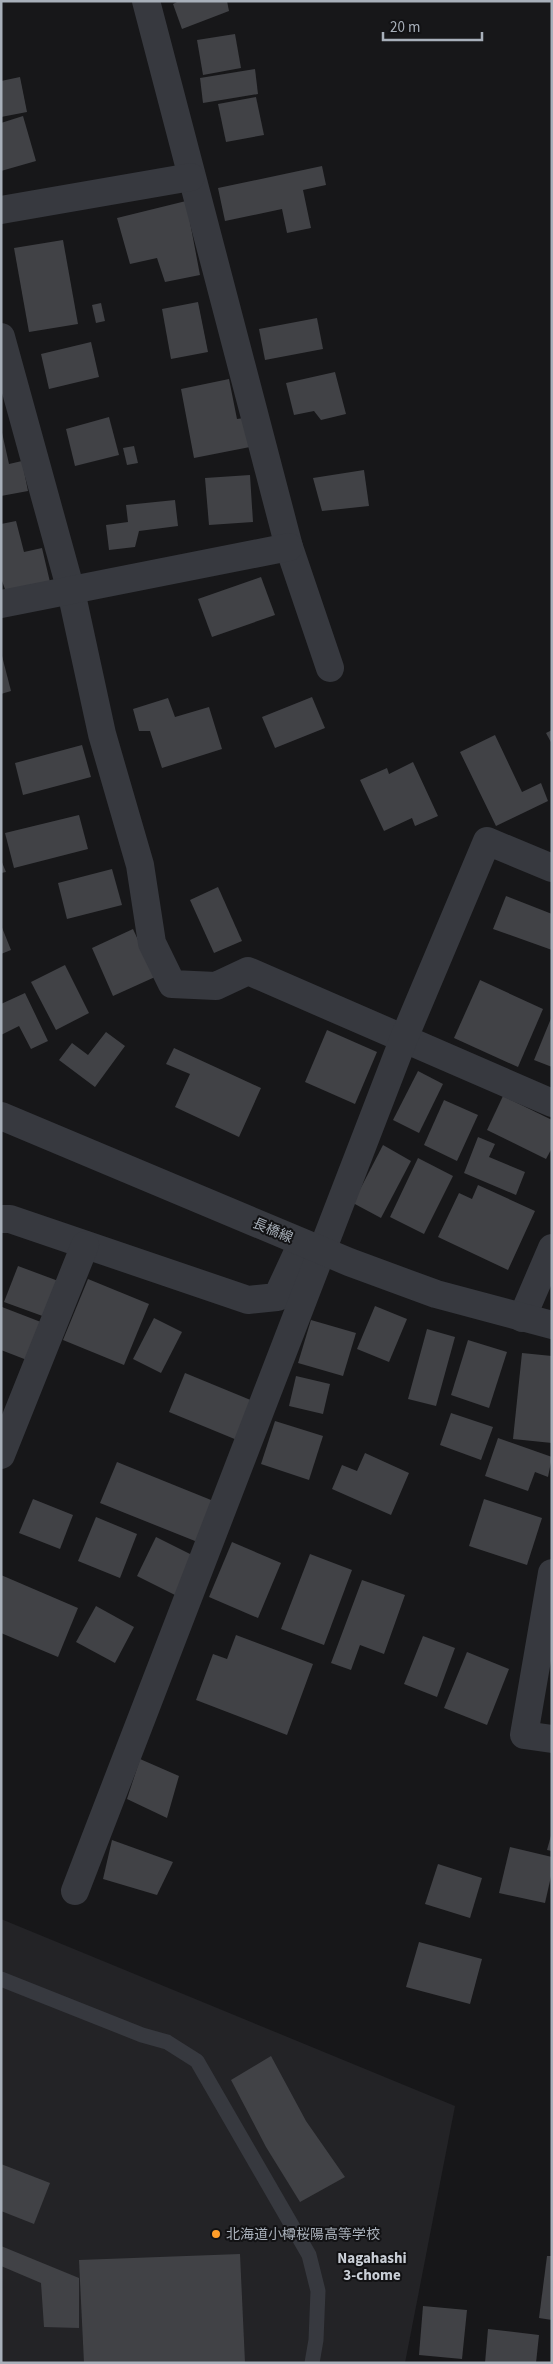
<svg xmlns="http://www.w3.org/2000/svg" width="553" height="2364" font-family="'Source Sans 3','Noto Sans JP',sans-serif">
  <style>
    .built { fill: #232326 }
    .building { fill: #414246 }
    .lines { fill: none; stroke-linecap: round; stroke-linejoin: round }
    .service { stroke: #37393f; stroke-width: 15 }
    .minor { stroke: #37393f; stroke-width: 28 }
    .tertiary { stroke: #37393f; stroke-width: 28 }
    .poi-dot { fill: #ff9d29; stroke: #121214; stroke-width: 2 }
    .labels { text-anchor: middle; stroke-width: 4; stroke-linejoin: round; paint-order: stroke }
    .street-label { font-size: 14px; fill: #a8b0ba; stroke: #121214 }
    .poi-label { font-size: 14px; fill: #a8b0ba; stroke: #121214; text-anchor: start }
    .neighbourhood-label { font-size: 15px; font-weight: bold; fill: #c9ced6; stroke: #121214 }
  </style>
  <rect width="100%" height="100%" fill="#171719"/>
  <polygon class="built" points="1,1919 455,2106 405,2363 1,2363"/>
  <g class="building">
    <polygon points="179,1 227,1 229,11 182,29 173,4"/>
    <polygon points="235,34 241,68 203,75 197,40"/>
    <polygon points="255,69 258,94 203,103 200,78"/>
    <polygon points="20,77 27,112 1,117 1,81"/>
    <polygon points="256,97 264,135 226,142 218,104"/>
    <polygon points="23,116 36,161 1,171 1,123"/>
    <polygon points="322,166 326,185 303,190 311,228 287,233 282,209 225,221 218,188"/>
    <polygon points="186,201 200,275 165,282 157,258 130,264 117,218"/>
    <polygon points="63,240 78,324 29,332 14,248"/>
    <polygon points="198,302 208,352 171,359 162,309"/>
    <polygon points="101,303 105,321 96,323 92,305"/>
    <polygon points="317,318 323,349 265,360 259,329"/>
    <polygon points="91,342 99,377 49,389 41,354"/>
    <polygon points="335,372 346,414 321,420 314,411 294,415 286,383"/>
    <polygon points="229,379 237,419 244,418 250,447 194,458 181,389"/>
    <polygon points="109,417 119,455 75,466 66,429"/>
    <polygon points="1,428 9,464 22,461 28,491 1,496"/>
    <polygon points="134,446 138,463 127,465 123,448"/>
    <polygon points="364,470 369,506 322,511 313,478"/>
    <polygon points="250,475 253,522 209,525 205,478"/>
    <polygon points="175,500 178,526 139,531 135,547 109,550 106,525 128,522 126,505"/>
    <polygon points="16,521 24,552 42,548 50,582 6,592 1,578 1,524"/>
    <polygon points="261,577 275,615 212,637 198,599"/>
    <polygon points="1,652 11,691 1,694"/>
    <polygon points="312,697 325,728 275,748 262,717"/>
    <polygon points="168,698 175,717 209,707 222,749 162,768 150,731 139,731 133,709"/>
    <polygon points="552,730 552,744 546,733"/>
    <polygon points="495,735 522,792 541,783 548,801 496,826 460,752"/>
    <polygon points="82,745 91,777 23,795 15,763"/>
    <polygon points="413,762 438,816 415,826 412,818 384,831 360,780 387,768 389,774"/>
    <polygon points="79,815 88,849 14,868 5,833"/>
    <polygon points="1,860 6,872 1,873"/>
    <polygon points="112,869 122,905 67,919 58,883"/>
    <polygon points="218,887 242,941 214,953 190,900"/>
    <polygon points="506,896 552,914 552,950 493,929"/>
    <polygon points="1,925 11,950 1,954"/>
    <polygon points="133,929 155,977 113,996 92,948"/>
    <polygon points="65,965 89,1013 56,1030 31,982"/>
    <polygon points="480,980 543,1009 518,1067 454,1038"/>
    <polygon points="25,993 48,1041 31,1049 19,1026 1,1035 1,1004"/>
    <polygon points="552,1016 552,1067 534,1060"/>
    <polygon points="327,1030 377,1052 355,1104 305,1082"/>
    <polygon points="106,1032 125,1046 95,1087 59,1060 72,1043 88,1055"/>
    <polygon points="174,1048 261,1088 239,1137 175,1107 190,1074 166,1064"/>
    <polygon points="418,1071 443,1084 419,1133 393,1120"/>
    <polygon points="503,1096 552,1120 552,1148 546,1159 487,1130"/>
    <polygon points="444,1100 478,1115 457,1161 424,1145"/>
    <polygon points="478,1137 495,1144 489,1157 525,1172 516,1195 464,1173"/>
    <polygon points="383,1145 411,1161 381,1218 353,1203"/>
    <polygon points="418,1158 453,1176 424,1234 390,1217"/>
    <polygon points="478,1185 535,1211 508,1270 438,1237 459,1193 472,1199"/>
    <polygon points="18,1266 61,1282 48,1318 4,1302"/>
    <polygon points="88,1279 149,1304 124,1365 63,1340"/>
    <polygon points="375,1306 407,1319 389,1362 357,1349"/>
    <polygon points="2,1307 46,1324 32,1362 1,1350"/>
    <polygon points="154,1318 182,1332 161,1373 133,1359"/>
    <polygon points="311,1320 356,1333 343,1376 298,1363"/>
    <polygon points="427,1329 455,1337 436,1406 408,1399"/>
    <polygon points="468,1340 507,1352 489,1408 451,1395"/>
    <polygon points="522,1353 552,1356 552,1443 513,1439"/>
    <polygon points="185,1373 253,1401 237,1440 169,1412"/>
    <polygon points="296,1376 330,1384 323,1414 289,1406"/>
    <polygon points="451,1413 493,1427 481,1460 440,1445"/>
    <polygon points="275,1421 323,1436 309,1480 261,1464"/>
    <polygon points="498,1438 552,1457 548,1477 535,1472 528,1491 485,1476"/>
    <polygon points="365,1453 409,1473 391,1515 332,1489 342,1465 357,1471"/>
    <polygon points="117,1462 216,1502 200,1543 100,1503"/>
    <polygon points="33,1499 73,1515 60,1549 19,1533"/>
    <polygon points="484,1499 542,1518 527,1565 469,1546"/>
    <polygon points="96,1517 137,1534 120,1578 78,1561"/>
    <polygon points="156,1537 196,1557 177,1596 137,1576"/>
    <polygon points="232,1542 281,1563 258,1618 209,1597"/>
    <polygon points="310,1554 352,1570 324,1645 281,1629"/>
    <polygon points="1,1575 78,1608 58,1657 1,1633"/>
    <polygon points="362,1580 405,1595 384,1654 360,1645 351,1670 331,1663"/>
    <polygon points="96,1606 134,1627 115,1663 76,1642"/>
    <polygon points="236,1635 313,1664 287,1735 196,1700 213,1654 227,1659"/>
    <polygon points="423,1636 455,1648 437,1697 404,1684"/>
    <polygon points="467,1652 509,1669 487,1725 444,1708"/>
    <polygon points="140,1759 179,1776 167,1818 127,1799"/>
    <polygon points="552,1832 552,1851 547,1850"/>
    <polygon points="112,1840 173,1862 157,1895 103,1879"/>
    <polygon points="510,1847 552,1857 552,1872 545,1903 499,1893"/>
    <polygon points="438,1864 482,1878 470,1918 425,1904"/>
    <polygon points="419,1942 482,1959 470,2004 406,1987"/>
    <polygon points="271,2056 306,2121 345,2177 300,2202 266,2147 231,2080"/>
    <polygon points="1,2164 50,2183 34,2224 1,2211"/>
    <polygon points="1,2246 79,2278 79,2328 44,2327 41,2283 1,2266"/>
    <polygon points="240,2254 245,2363 84,2363 79,2260"/>
    <polygon points="547,2256 552,2256 552,2320 539,2318"/>
    <polygon points="423,2306 467,2310 462,2359 419,2355"/>
    <polygon points="488,2329 539,2335 536,2363 485,2363"/>
  </g>
  <g class="lines">
    <polyline class="service" points="1,1979 142,2035 167,2042 197,2061 309,2255 318,2291 316,2340 312,2363"/>
    <g class="minor">
      <polyline points="146,1 289,547 330,668"/>
      <polyline points="1,210 191,177"/>
      <polyline points="1,337 71,591 102,734 140,865 152,943 172,984 216,986 248,971 552,1103"/>
      <polyline points="1,604 289,547"/>
      <polyline points="1,1219 10,1219 248,1300 277,1297 302,1243"/>
      <polyline points="522,1318 552,1248"/>
      <polyline points="1,1455 85,1245"/>
      <polyline points="552,1573 524,1735 552,1739"/>
      <polyline points="75,1891 404,1038 487,841 552,868"/>
    </g>
    <polyline class="tertiary" points="1,1116 349,1262 436,1294 552,1325"/>
  </g>
  <circle class="poi-dot" cx="216" cy="2234" r="5"/>
  <g class="labels">
    <g class="street-label">
      <text transform="translate(273 1230) rotate(23)" y="5">長橋線</text>
    </g>
    <g class="poi-label">
      <text x="226" y="2239">北海道小樽桜陽高等学校</text>
    </g>
    <g class="neighbourhood-label">
      <text x="372" y="2263">Nagahashi<tspan x="372" dy="17">3-chome</tspan></text>
    </g>
  </g>
  <rect width="553" height="2364" fill="none" stroke="#a8b0ba" stroke-width="5"/>
  <path d="M383 32v8h99v-8" fill="none" stroke="#a8b0ba" stroke-width="2.5"/>
  <text x="390" y="32" font-size="15" fill="#a8b0ba" stroke="#121214" stroke-width="4" paint-order="stroke">20 m</text>
</svg>
